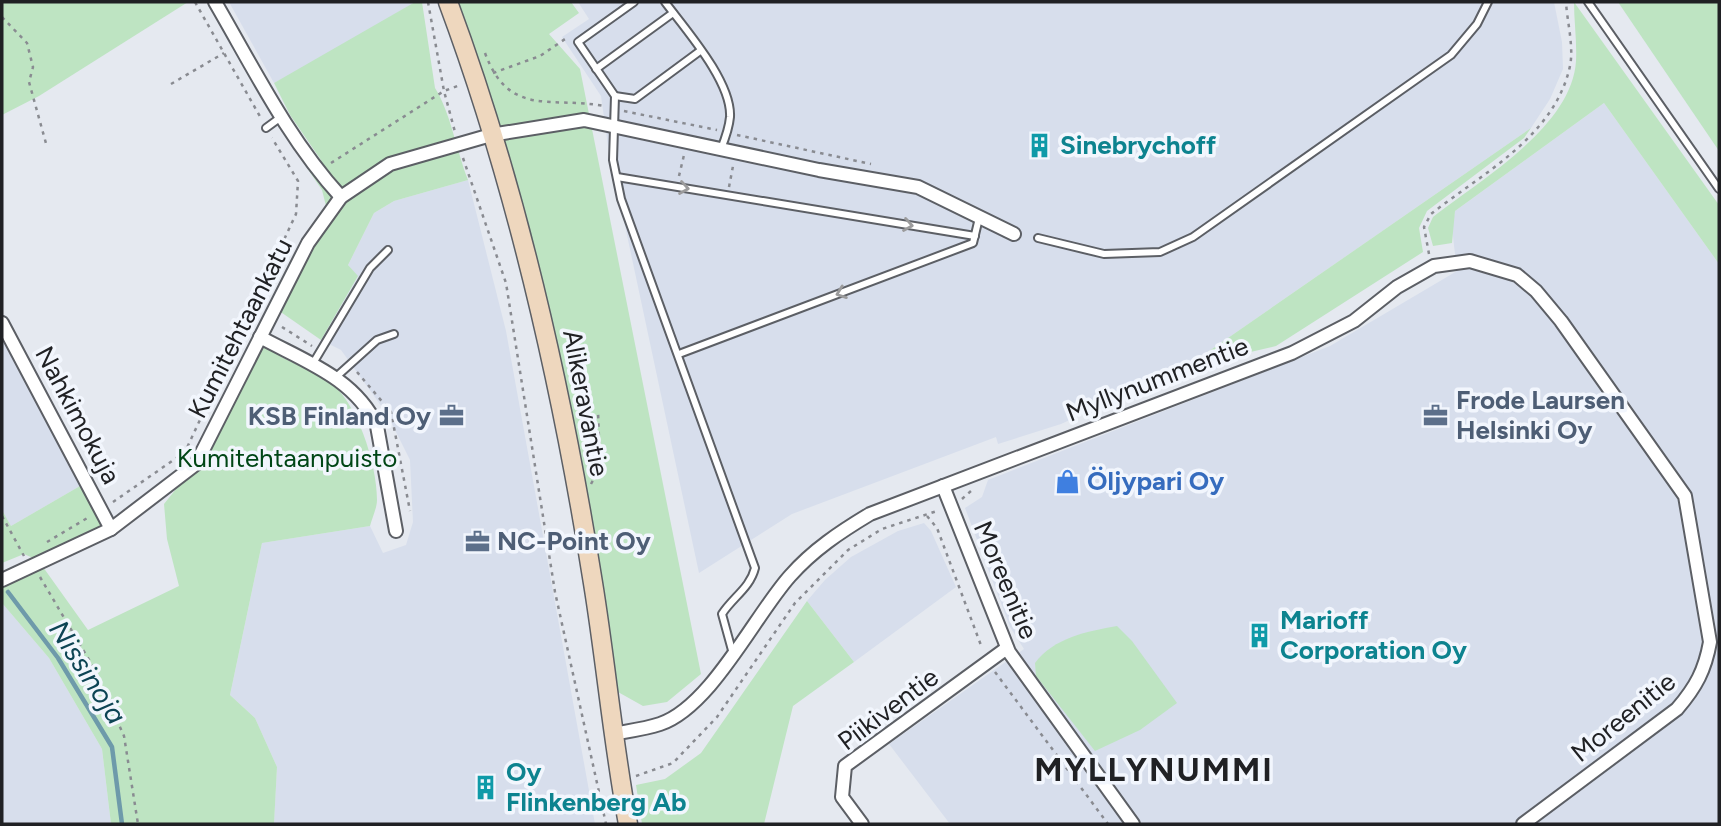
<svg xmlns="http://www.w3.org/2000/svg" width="1721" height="826" font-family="Figtree,sans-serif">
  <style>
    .built { fill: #d7deec }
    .green { fill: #bee4c2 }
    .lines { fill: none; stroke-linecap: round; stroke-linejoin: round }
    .stream { stroke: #6e9aaa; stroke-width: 4.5 }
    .lane-casing { stroke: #5c5f65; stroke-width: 10 }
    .street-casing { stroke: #5c5f65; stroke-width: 16 }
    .secondary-casing { stroke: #5c5f65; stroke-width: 21 }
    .path { stroke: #898b91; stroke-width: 2.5; stroke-dasharray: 3.5 5; stroke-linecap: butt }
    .lane { stroke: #fff; stroke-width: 6 }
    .street { stroke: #fff; stroke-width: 12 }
    .secondary { stroke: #eed7be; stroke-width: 18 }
    .oneway { stroke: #9b9b9c }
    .labels { text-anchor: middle; stroke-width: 7; stroke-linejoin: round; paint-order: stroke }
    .culture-label { font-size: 26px; font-weight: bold; fill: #0d838f; stroke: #f2f6fd; text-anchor: start }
    .street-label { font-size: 26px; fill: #202124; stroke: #f2f6fd }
    .service-label { font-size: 26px; font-weight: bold; fill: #4e5e75; stroke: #f2f6fd; text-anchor: start }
    .park-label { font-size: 26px; fill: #004616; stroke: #f2f6fd }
    .shop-label { font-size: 26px; font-weight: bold; fill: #366cbe; stroke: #f2f6fd; text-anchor: start }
    .water-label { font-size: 28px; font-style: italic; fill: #0d4454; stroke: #f2f6fd }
    .district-label { font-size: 33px; font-weight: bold; letter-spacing: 2px; fill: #202124; stroke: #f2f6fd }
  </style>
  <rect width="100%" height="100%" fill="#e5e9f0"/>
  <g class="built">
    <polygon points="229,2 415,2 319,60 274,83"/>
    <polygon points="578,2 1554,2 1562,42 1563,69 1550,99 1531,128 1186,367 1061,424 998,444 996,437 792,514 699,573 608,146 601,96 562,37 589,19"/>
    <polygon points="1604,103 1719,264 1719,824 950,824 889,744 1024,649 1010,627 965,508 982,497 988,480 1330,346 1457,271 1452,228 1455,211"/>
    <polygon points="468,180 506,331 595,824 274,824 277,767 255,718 230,695 262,543 370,526 383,553 406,545 413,522 410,460 387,414 341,350 321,340 358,277 348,265 374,213 394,201"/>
    <polygon points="2,335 80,486 11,526 2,510"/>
    <polygon points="924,523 931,531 956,587 854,662 807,601 825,580 851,557 898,531"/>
    <polygon points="2,603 49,658 102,749 111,824 2,824"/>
  </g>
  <g class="green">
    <polygon points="2,2 188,2 39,96 2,115"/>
    <path d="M415,2h7l13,86c15,23 22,64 33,92l-74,21 -20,12 -26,52 10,11 -37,64 -46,-32 53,-94 -6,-24 -15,-22 14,-8 -31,-45 -16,-32z"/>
    <polygon points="447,2 571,2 579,13 549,34 580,69 701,674 667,702 643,706 618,692 601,578 544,323"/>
    <path d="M1574,2l145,203v59l-115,-161 -149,108 -3,32 -19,3 -5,-18 5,-11c47,-37 139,-90 143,-156 1,-19 -2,-40 -2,-59z"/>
    <polygon points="1618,2 1719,2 1719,151"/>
    <polygon points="1531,128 1524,138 1427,211 1419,228 1423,252 1276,346 1186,367"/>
    <path d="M260,337c16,24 43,27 66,42 31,20 51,85 51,121 0,8 -5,18 -7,26l-108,17 -32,152 25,23 22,49 -3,57h-163l-9,-75 -53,-91 -47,-55v-17l41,-19 45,63 91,-44 -12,-47 -3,-35 32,-40z"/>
    <polygon points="80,486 106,526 33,558 24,554 2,563 2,510 11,526"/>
    <polygon points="807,601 854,662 793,706 764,824 642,824 636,785 665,779 701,753"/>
    <path d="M1117,626l15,15 45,62 -37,27 -45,21 -59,-75 -1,-13c18,-25 53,-32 82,-37z"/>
  </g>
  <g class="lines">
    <polyline class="stream" points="8,592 58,658 112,747 122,824"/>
    <defs>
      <g id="lane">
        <path d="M634,2l-56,40 37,54 -2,64 8,39 134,369c-5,20 -22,29 -33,46l11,40"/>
        <path d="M665,2c21,28 67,80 65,115 -1,11 -5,22 -9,32"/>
        <polyline points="1588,2 1719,189"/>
        <polyline points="596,69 673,13"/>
        <polyline points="615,96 635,99 700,51"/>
        <polyline points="266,128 281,117"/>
        <polyline points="617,177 975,236"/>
        <polyline points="1038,238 1104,254 1160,252 1193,237 1451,55 1477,24 1488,2"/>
        <polyline points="679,354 973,243 979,218"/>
        <polyline points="312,365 370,268 388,250"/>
        <polyline points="336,377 377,340 394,334"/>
      </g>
      <g id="street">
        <path d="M215,2c39,67 73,137 126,195"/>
        <polyline points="2,323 111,529"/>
        <path d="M260,337c44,24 95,41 117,89l19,105"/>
        <polyline points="943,486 1009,652 1133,824"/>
        <polyline points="2,580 111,529 196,464 308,243 341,197 390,164 491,135 584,120 819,170 918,187 1014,234"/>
        <path d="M612,734c16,-3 33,-5 48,-10 51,-17 95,-109 130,-148 23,-26 50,-44 80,-62l422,-161 62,-32 43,-34 37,-21 36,-5 47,14 19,16 25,30 124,175 25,146c-5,28 -14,45 -33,67l-154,115"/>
        <polyline points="862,824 842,797 845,766 1007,648"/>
      </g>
      <path id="secondary" d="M448,2c69,185 114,386 145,581 13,80 20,161 35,241"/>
    </defs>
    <use href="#lane" class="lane-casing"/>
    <use href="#street" class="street-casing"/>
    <use href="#secondary" class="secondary-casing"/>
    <g class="path">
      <polyline points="195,2 262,120"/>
      <polyline points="428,2 444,91 455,132"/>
      <polyline points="2,17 27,43 33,67 29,82 47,147"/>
      <path d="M485,53c24,65 66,43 119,53"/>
      <polyline points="493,73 540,56 568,37"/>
      <polyline points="171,84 224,53"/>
      <polyline points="624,111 717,130"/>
      <polyline points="737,135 871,164"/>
      <polyline points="463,158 506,283 555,592 606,824"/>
      <polyline points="331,163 444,91 460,85"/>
      <polyline points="679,176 684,155"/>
      <polyline points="729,187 733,166"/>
      <path d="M1429,254l-5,-27 7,-13c52,-41 124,-78 139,-148 4,-19 -3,-45 -4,-64"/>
      <polyline points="282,327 312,346"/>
      <polyline points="357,372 391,412 410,511"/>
      <polyline points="591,484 600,468 598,410"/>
      <polyline points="962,499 972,490"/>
      <polyline points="113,502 185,452 296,214 298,181 272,138"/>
      <polyline points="2,516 24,556"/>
      <polyline points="927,516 937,528 982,648"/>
      <polyline points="47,542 89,517"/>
      <polyline points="40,577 92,665 124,736 138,824"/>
      <polyline points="995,672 1108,824"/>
      <polyline points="636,776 673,763 717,717 795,603 848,550 882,529 937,511"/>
    </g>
    <use href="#lane" class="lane"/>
    <use href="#street" class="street"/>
    <use href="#secondary" class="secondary"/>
  </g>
  <defs><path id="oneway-chevron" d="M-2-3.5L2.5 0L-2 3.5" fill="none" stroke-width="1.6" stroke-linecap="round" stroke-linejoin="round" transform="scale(1.75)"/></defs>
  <g class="oneway">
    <use href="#oneway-chevron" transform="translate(684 188) rotate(9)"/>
    <use href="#oneway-chevron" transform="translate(908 225) rotate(10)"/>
    <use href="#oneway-chevron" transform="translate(841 293) rotate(160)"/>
  </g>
  <defs>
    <symbol id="building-bare" viewBox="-9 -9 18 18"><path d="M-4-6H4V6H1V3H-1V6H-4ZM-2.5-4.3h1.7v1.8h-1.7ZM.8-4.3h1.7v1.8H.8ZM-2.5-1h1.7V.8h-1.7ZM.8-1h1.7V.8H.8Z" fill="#0f9aa8" stroke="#f2f6fd" stroke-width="2.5" paint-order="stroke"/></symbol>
    <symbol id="office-bare" viewBox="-9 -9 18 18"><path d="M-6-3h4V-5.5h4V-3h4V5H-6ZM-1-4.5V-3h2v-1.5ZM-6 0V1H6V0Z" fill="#5c6f8a" stroke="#f2f6fd" stroke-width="2.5" paint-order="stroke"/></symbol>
    <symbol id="shop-bare" viewBox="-9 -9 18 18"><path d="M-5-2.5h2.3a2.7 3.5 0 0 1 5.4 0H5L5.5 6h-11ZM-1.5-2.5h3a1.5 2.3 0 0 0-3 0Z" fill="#3f7fe0" stroke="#f2f6fd" stroke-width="2.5" paint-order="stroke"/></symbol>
  </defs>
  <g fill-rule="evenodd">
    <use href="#building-bare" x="1022" y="128" width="35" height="35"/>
    <use href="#office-bare" x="1418" y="398" width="35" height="35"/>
    <use href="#office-bare" x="434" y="398" width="35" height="35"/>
    <use href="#shop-bare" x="1050" y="464" width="35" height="35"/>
    <use href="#office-bare" x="460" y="524" width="35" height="35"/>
    <use href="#building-bare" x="1242" y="618" width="35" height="35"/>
    <use href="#building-bare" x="468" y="770" width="35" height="35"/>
  </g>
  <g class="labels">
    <g class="culture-label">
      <text x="1060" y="154">Sinebrychoff</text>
      <text x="1280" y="629">Marioff<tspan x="1280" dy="30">Corporation Oy</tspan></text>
      <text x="506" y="781">Oy<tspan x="506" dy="30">Flinkenberg Ab</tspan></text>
    </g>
    <g class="street-label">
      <text transform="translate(240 328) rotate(-63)" y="9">Kumitehtaankatu</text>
      <text transform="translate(1157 379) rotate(-21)" y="9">Myllynummentie</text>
      <text transform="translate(586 403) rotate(79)" y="9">Alikeravantie</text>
      <text transform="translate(78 415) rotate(62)" y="9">Nahkimokuja</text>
      <text transform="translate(1006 580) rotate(67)" y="9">Moreenitie</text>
      <text transform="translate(888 709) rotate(-37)" y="9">Piikiventie</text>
      <text transform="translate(1623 717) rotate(-39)" y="9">Moreenitie</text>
    </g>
    <g class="service-label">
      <text x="1456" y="409">Frode Laursen<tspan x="1456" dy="30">Helsinki Oy</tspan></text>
      <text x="431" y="425" text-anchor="end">KSB Finland Oy</text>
      <text x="497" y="550">NC-Point Oy</text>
    </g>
    <g class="park-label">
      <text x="287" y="467">Kumitehtaanpuisto</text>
    </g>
    <g class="shop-label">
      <text x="1087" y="490">Öljypari Oy</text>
    </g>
    <g class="water-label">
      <text transform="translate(88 672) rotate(57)" y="10">Nissinoja</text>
    </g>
    <g class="district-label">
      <text x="1154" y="781">MYLLYNUMMI</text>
    </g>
  </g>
  <rect width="1721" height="826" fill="none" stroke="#202124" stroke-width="7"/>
</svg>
